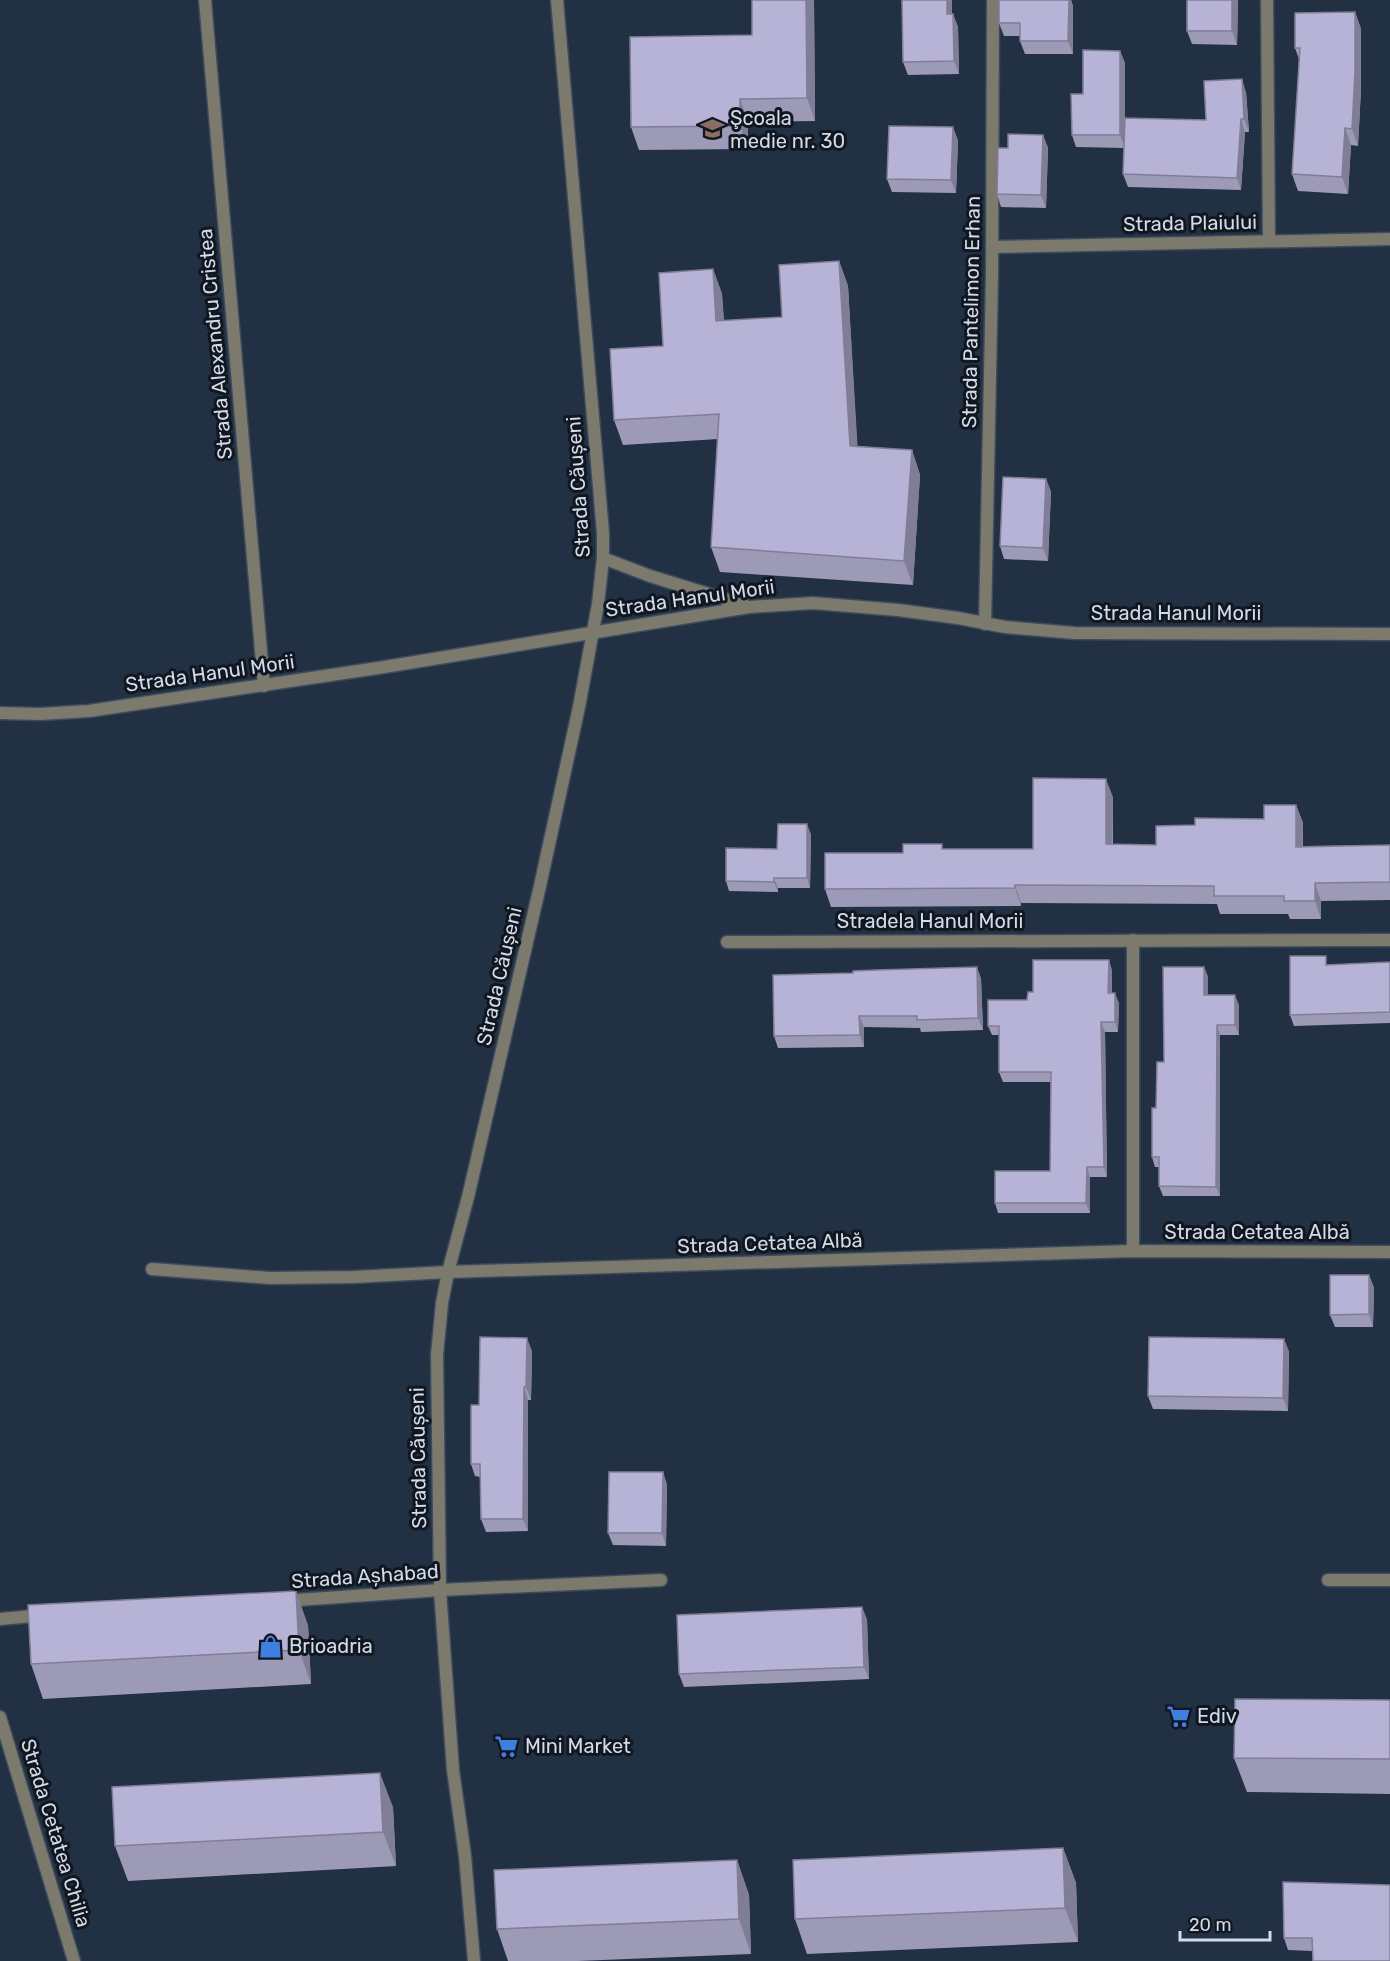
<svg xmlns="http://www.w3.org/2000/svg" width="1390" height="1961" font-family="Rubik,sans-serif">
  <style>
    .lines { fill: none; stroke-linecap: round; stroke-linejoin: round }
    .street-casing { stroke: #3d4b5c; stroke-width: 15 }
    .street { stroke: #7c796d; stroke-width: 12 }
    .wall { fill: #9d9ab8 }
    .shaded-wall { fill: #807d96 }
    .building { fill: #b7b3d6; stroke: #807d96; stroke-width: 1.5 }
    .labels { text-anchor: middle; stroke-width: 6; stroke-linejoin: round; paint-order: stroke }
    .poi-label { font-size: 20px; fill: #d2dbe7; stroke: #111720; text-anchor: start }
    .street-label { font-size: 20px; fill: #d2dbe7; stroke: #111720 }
  </style>
  <rect width="100%" height="100%" fill="#213042"/>
  <g class="lines">
    <defs>
      <g id="street">
        <polyline points="205,0 264,686"/>
        <polyline points="1267,0 1269,241"/>
        <polyline points="992,247 1390,239"/>
        <polyline points="603,558 650,576 744,605"/>
        <polyline points="985,624 992,275 993,0"/>
        <polyline points="0,713 40,714 89,711 378,668 749,607 813,603 898,610 958,618 1005,627 1075,633 1390,634"/>
        <polyline points="1133,940 1133,1251"/>
        <polyline points="727,942 1390,940"/>
        <polyline points="152,1269 270,1278 354,1277 448,1272 1133,1251 1390,1252"/>
        <polyline points="1328,1580 1390,1580"/>
        <polyline points="283,1601 440,1590 661,1580"/>
        <polyline points="0,1619 44,1615"/>
        <polyline points="0,1717 74,1961"/>
        <polyline points="474,1961 465,1856 453,1770 440,1590 437,1355 442,1303 448,1272 468,1197 540,886 579,707 598,604 603,558 603,533 557,0"/>
      </g>
    </defs>
    <use href="#street" class="street-casing"/>
    <use href="#street" class="street"/>
  </g>
  <g class="wall">
    <polygon points="814,0 815,121 748,122 748,149 639,150 631,127 752,35"/>
    <polygon points="902,0 952,0 952,14 953,14 958,27 959,74 908,75 903,62"/>
    <polygon points="999,0 1071,0 1073,6 1073,54 1025,54 1020,41 1020,36 1004,36 999,23"/>
    <polygon points="1238,0 1237,45 1192,44 1187,31"/>
    <polygon points="1355,12 1361,29 1361,89 1358,146 1351,145 1348,194 1298,191 1292,174 1299,59 1295,48"/>
    <polygon points="1120,51 1125,63 1125,118 1206,120 1246,92 1249,132 1245,132 1241,190 1128,187 1123,174 1124,148 1076,147 1072,135 1083,94"/>
    <polygon points="1043,135 1048,148 1046,208 1001,207 997,194"/>
    <polygon points="958,140 956,193 892,192 887,179"/>
    <polygon points="839,261 848,286 857,446 912,450 920,475 913,585 720,572 711,547 718,439 623,445 614,420 713,269 722,294 724,321 782,317"/>
    <polygon points="1046,479 1051,492 1048,561 1004,559 1000,546"/>
    <polygon points="1113,797 1113,844 1156,845 1195,825 1264,819 1296,805 1303,823 1303,846 1390,845 1390,900 1321,901 1321,919 1290,919 1288,914 1220,914 1217,904 1021,903 1021,906 831,907 825,889 903,853 944,849 1033,849"/>
    <polygon points="811,834 810,888 778,888 778,892 729,891 726,881 777,849"/>
    <polygon points="1390,962 1390,1023 1294,1026 1290,1015 1330,965"/>
    <polygon points="1204,967 1208,977 1208,995 1239,1005 1239,1035 1220,1035 1220,1196 1163,1196 1159,1186 1159,1167 1155,1167 1152,1157 1156,1108 1164,1062"/>
    <polygon points="1112,970 1112,993 1119,1003 1118,1032 1105,1032 1107,1177 1090,1177 1090,1213 998,1213 995,1203 1050,1171 1051,1082 1003,1082 999,1072 999,1035 992,1035 988,1026 1027,1000 1033,992"/>
    <polygon points="981,978 983,1030 921,1032 920,1028 864,1027 864,1047 778,1048 774,1036"/>
    <polygon points="1369,1275 1374,1288 1373,1327 1335,1327 1330,1315"/>
    <polygon points="1284,1339 1289,1352 1288,1411 1153,1409 1148,1396"/>
    <polygon points="532,1351 531,1400 528,1400 528,1531 486,1532 481,1519 480,1477 475,1476 471,1464 479,1405"/>
    <polygon points="663,1472 667,1485 666,1546 613,1545 608,1533"/>
    <polygon points="862,1607 867,1620 869,1679 684,1687 679,1674"/>
    <polygon points="308,1625 311,1684 43,1699 31,1664"/>
    <polygon points="1390,1700 1390,1794 1247,1792 1234,1758"/>
    <polygon points="393,1807 396,1866 128,1881 115,1846"/>
    <polygon points="1063,1848 1076,1883 1078,1942 807,1954 795,1919"/>
    <polygon points="737,1860 749,1895 751,1954 578,1961 508,1961 497,1929"/>
    <polygon points="1390,1885 1312,1951 1288,1950 1284,1938"/>
  </g>
  <g class="shaded-wall">
    <polygon points="806,0 814,0 815,121 807,98"/>
    <polygon points="947,0 952,0 952,27 947,14"/>
    <polygon points="1069,0 1071,0 1073,6 1073,54 1068,41"/>
    <polygon points="1232,0 1238,0 1237,45 1232,31"/>
    <polygon points="1355,12 1361,29 1361,89 1358,146 1352,129"/>
    <polygon points="953,14 958,27 959,74 954,61"/>
    <polygon points="1120,51 1125,63 1125,148 1120,135"/>
    <polygon points="1242,79 1246,92 1249,132 1244,119"/>
    <polygon points="740,99 748,122 748,149 740,126"/>
    <polygon points="1241,119 1245,132 1241,190 1237,178"/>
    <polygon points="953,127 958,140 956,193 951,180"/>
    <polygon points="1345,128 1351,145 1348,194 1342,177"/>
    <polygon points="1043,135 1048,148 1046,208 1041,195"/>
    <polygon points="839,261 848,286 859,470 850,446"/>
    <polygon points="713,269 722,294 725,345 716,321"/>
    <polygon points="912,450 920,475 913,585 904,561"/>
    <polygon points="1046,479 1051,492 1048,561 1043,548"/>
    <polygon points="1106,779 1113,797 1112,862 1106,844"/>
    <polygon points="1296,805 1303,823 1302,864 1296,847"/>
    <polygon points="807,824 811,834 810,888 807,878"/>
    <polygon points="774,878 778,888 778,892 774,882"/>
    <polygon points="1315,883 1321,901 1321,919 1315,901"/>
    <polygon points="1015,885 1021,903 1021,906 1015,888"/>
    <polygon points="1109,960 1112,970 1112,1003 1108,993"/>
    <polygon points="977,967 981,978 983,1030 978,1018"/>
    <polygon points="1204,967 1208,977 1208,1005 1204,995"/>
    <polygon points="1115,993 1119,1003 1118,1032 1115,1022"/>
    <polygon points="1235,995 1239,1005 1239,1035 1235,1025"/>
    <polygon points="859,1016 864,1027 864,1047 860,1035"/>
    <polygon points="1101,1022 1105,1032 1107,1177 1104,1167"/>
    <polygon points="1217,1025 1220,1035 1220,1196 1216,1187"/>
    <polygon points="1087,1167 1090,1177 1090,1213 1086,1203"/>
    <polygon points="1369,1275 1374,1288 1373,1327 1369,1314"/>
    <polygon points="527,1338 532,1351 531,1400 526,1387"/>
    <polygon points="1284,1339 1289,1352 1288,1411 1283,1398"/>
    <polygon points="524,1387 528,1400 528,1531 523,1519"/>
    <polygon points="663,1472 667,1485 666,1546 662,1533"/>
    <polygon points="296,1591 308,1625 311,1684 299,1650"/>
    <polygon points="862,1607 867,1620 869,1679 864,1667"/>
    <polygon points="380,1773 393,1807 396,1866 383,1832"/>
    <polygon points="1063,1848 1076,1883 1078,1942 1065,1908"/>
    <polygon points="737,1860 749,1895 751,1954 739,1919"/>
  </g>
  <g class="building">
    <polygon points="752,0 806,0 807,98 740,99 740,126 631,127 630,37 752,35"/>
    <polygon points="902,0 947,0 947,14 953,14 954,61 903,62"/>
    <polygon points="999,0 1069,0 1068,41 1020,41 1020,23 999,23"/>
    <rect x="1187" y="0" width="45" height="31"/>
    <polygon points="1355,12 1355,72 1352,129 1345,128 1342,177 1292,174 1300,48 1295,48 1295,13"/>
    <polygon points="1083,50 1120,51 1120,135 1072,135 1071,94 1083,94"/>
    <polygon points="1242,79 1244,119 1241,119 1237,178 1123,174 1125,118 1206,120 1204,81"/>
    <polygon points="889,126 953,127 951,180 887,179"/>
    <polygon points="1008,134 1043,135 1041,195 997,194 998,148 1008,148"/>
    <polygon points="839,261 850,446 912,450 904,561 711,547 719,414 614,420 610,349 663,346 659,273 713,269 716,321 782,317 779,265"/>
    <polygon points="1003,477 1046,479 1043,548 1000,546"/>
    <polygon points="1033,778 1106,779 1106,844 1156,845 1156,826 1195,825 1195,818 1264,819 1264,805 1296,805 1296,847 1390,845 1390,882 1315,883 1315,901 1284,901 1284,896 1214,896 1214,886 1015,885 1015,888 825,889 825,853 903,853 903,844 942,844 942,849 1033,849"/>
    <polygon points="778,824 807,824 807,878 774,878 774,882 726,881 726,848 777,849"/>
    <polygon points="1290,956 1326,956 1326,965 1390,962 1390,1012 1290,1015"/>
    <polygon points="1033,960 1109,960 1108,993 1115,993 1115,1022 1101,1022 1104,1167 1087,1167 1086,1203 995,1203 995,1171 1050,1171 1051,1072 999,1072 999,1026 988,1026 988,1000 1027,1000 1028,992 1033,992"/>
    <polygon points="977,967 978,1018 917,1020 917,1016 859,1016 860,1035 774,1036 773,975 853,973 853,971 876,970"/>
    <polygon points="1163,967 1204,967 1204,995 1235,995 1235,1025 1217,1025 1216,1187 1159,1186 1159,1157 1152,1157 1152,1108 1156,1108 1157,1062 1164,1062"/>
    <polygon points="1330,1275 1369,1275 1369,1314 1330,1315"/>
    <polygon points="480,1337 527,1338 526,1387 524,1387 523,1519 481,1519 480,1464 471,1464 471,1405 479,1405"/>
    <polygon points="1149,1337 1284,1339 1283,1398 1148,1396"/>
    <polygon points="609,1472 663,1472 662,1533 608,1533"/>
    <polygon points="296,1591 299,1650 31,1664 28,1605"/>
    <polygon points="862,1607 864,1667 679,1674 677,1615"/>
    <polygon points="1235,1699 1390,1700 1390,1759 1234,1758"/>
    <polygon points="380,1773 383,1832 115,1846 112,1787"/>
    <polygon points="1063,1848 1065,1908 795,1919 793,1860"/>
    <polygon points="737,1860 739,1919 497,1929 494,1870"/>
    <polygon points="1283,1882 1390,1885 1390,1961 1313,1961 1312,1938 1284,1938"/>
  </g>
  <defs>
    <symbol id="school-bare" viewBox="-9 -9 18 18"><path d="M0-5L7-2L0 1L-7-2ZM-4 1L0 2.5L4 1V4Q0 6-4 4Z" fill="#8d6e63" stroke="#111720" stroke-width="2.5" paint-order="stroke"/></symbol>
    <symbol id="shop-bare" viewBox="-9 -9 18 18"><path d="M-5-2.5h2.3a2.7 3.5 0 0 1 5.4 0H5L5.5 6h-11ZM-1.5-2.5h3a1.5 2.3 0 0 0-3 0Z" fill="#3f7fe0" stroke="#111720" stroke-width="2.5" paint-order="stroke"/></symbol>
    <symbol id="supermarket-bare" viewBox="-9 -9 18 18"><path d="M-6-5.5h2.5l.6 2H6L4.5 2H-2.5L-4.4-4H-6ZM-1.5 3.2a1.3 1.3 0 1 0 .1 0ZM3 3.2a1.3 1.3 0 1 0 .1 0Z" fill="#3f7fe0" stroke="#111720" stroke-width="2.5" paint-order="stroke"/></symbol>
  </defs>
  <g fill-rule="evenodd">
    <use href="#school-bare" x="696" y="112" width="33" height="33"/>
    <use href="#shop-bare" x="254" y="1630" width="33" height="33"/>
    <use href="#supermarket-bare" x="1162" y="1700" width="33" height="33"/>
    <use href="#supermarket-bare" x="490" y="1730" width="33" height="33"/>
  </g>
  <g class="labels">
    <g class="poi-label">
      <text x="730" y="125">Şcoala<tspan x="730" dy="23">medie nr. 30</tspan></text>
      <text x="289" y="1653">Brioadria</text>
      <text x="1197" y="1723">Ediv</text>
      <text x="525" y="1753">Mini Market</text>
    </g>
    <g class="street-label">
      <text transform="translate(1190 223) rotate(-1)" y="7">Strada Plaiului</text>
      <text transform="translate(971 312) rotate(-89)" y="7">Strada Pantelimon Erhan</text>
      <text transform="translate(215 344) rotate(-95)" y="7">Strada Alexandru Cristea</text>
      <text transform="translate(578 487) rotate(-94)" y="7">Strada Căușeni</text>
      <text transform="translate(690 598) rotate(-8)" y="7">Strada Hanul Morii</text>
      <text x="1176" y="620">Strada Hanul Morii</text>
      <text transform="translate(210 673) rotate(-8)" y="7">Strada Hanul Morii</text>
      <text x="930" y="928">Stradela Hanul Morii</text>
      <text transform="translate(499 976) rotate(-77)" y="7">Strada Căușeni</text>
      <text x="1257" y="1239">Strada Cetatea Albă</text>
      <text transform="translate(770 1243) rotate(-2)" y="7">Strada Cetatea Albă</text>
      <text transform="translate(418 1458) rotate(-91)" y="7">Strada Căușeni</text>
      <text transform="translate(365 1576) rotate(-4)" y="7">Strada Așhabad</text>
      <text transform="translate(56 1833) rotate(73)" y="7">Strada Cetatea Chilia</text>
    </g>
  </g>
  <path d="M1180 1931v9h90v-9" fill="none" stroke="#d2dbe7" stroke-width="3"/>
  <text x="1189" y="1931" font-size="18" fill="#d2dbe7" stroke="#111720" stroke-width="4.5" paint-order="stroke">20 m</text>
</svg>
